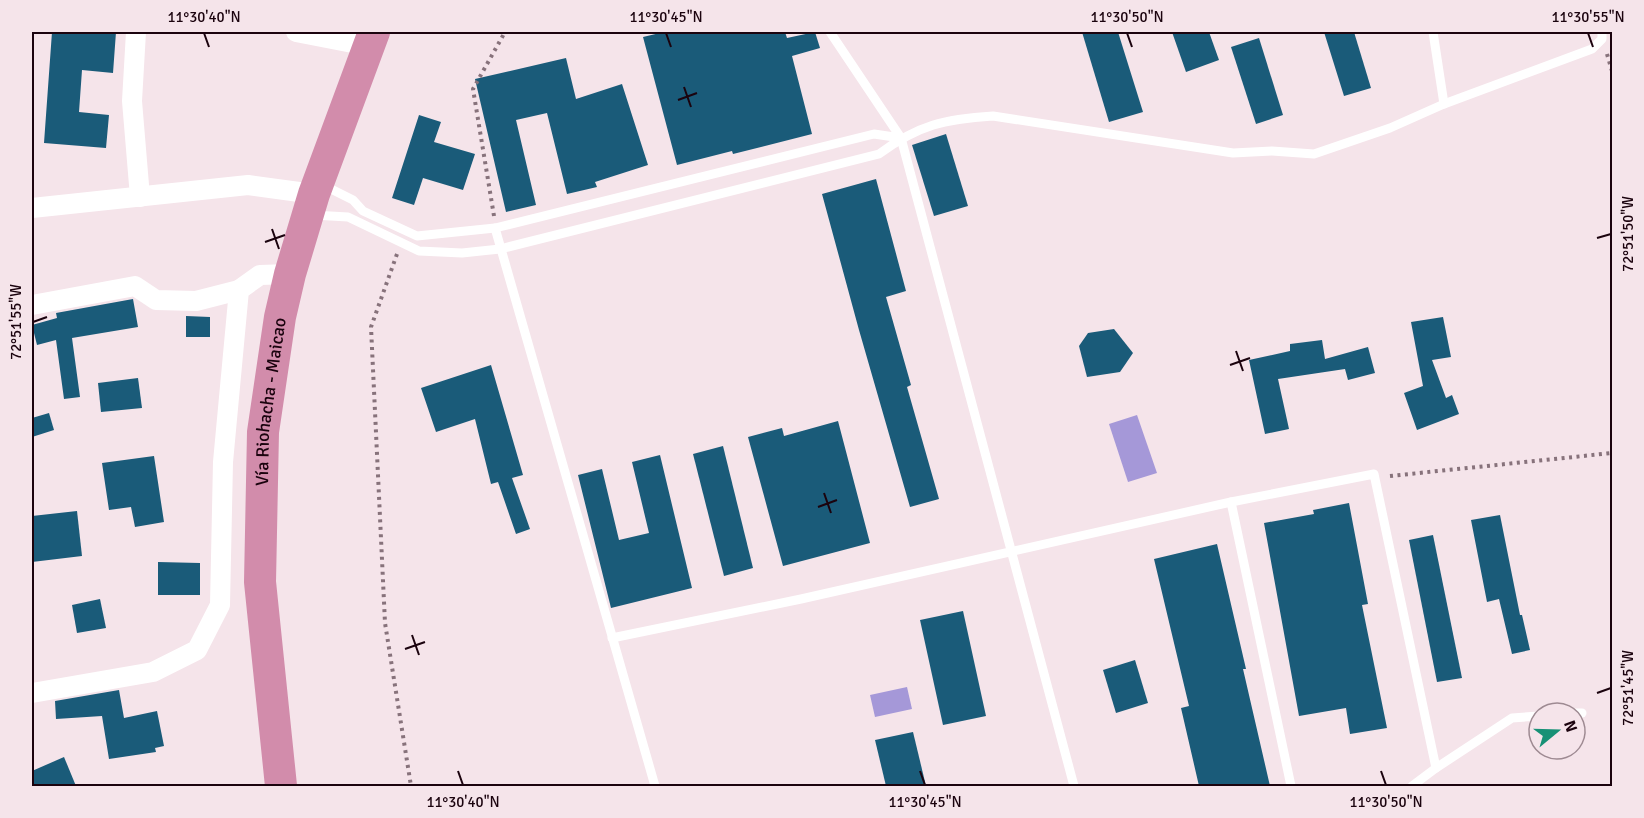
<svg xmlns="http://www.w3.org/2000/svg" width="1644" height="818" font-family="Signika,sans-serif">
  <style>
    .water { fill: #a598d8 }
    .building { fill: #1a5b79 }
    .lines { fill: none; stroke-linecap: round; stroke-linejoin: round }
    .path { stroke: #87727b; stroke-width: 4; stroke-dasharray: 3 4.5; stroke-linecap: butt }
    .service { stroke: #fff; stroke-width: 9 }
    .minor { stroke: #fff; stroke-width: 20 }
    .trunk { stroke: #d28cab; stroke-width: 32 }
    .ticks { fill: none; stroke: #1b030e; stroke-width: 2 }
    .labels { text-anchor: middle; stroke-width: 6; stroke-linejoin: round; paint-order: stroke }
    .street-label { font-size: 18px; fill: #1b030e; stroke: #f5e4ea }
    .neatline { fill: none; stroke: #1b030e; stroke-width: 2 }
    .ticks-label { font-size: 15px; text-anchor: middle; fill: #1b030e }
  </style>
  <rect width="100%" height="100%" fill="#f5e4ea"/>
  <g class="water">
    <polygon points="1137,415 1157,473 1128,482 1109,424"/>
    <polygon points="907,687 912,709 875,717 870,695"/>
  </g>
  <g class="building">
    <polygon points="52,32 116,32 113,73 82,70 79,112 109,115 106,148 44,143"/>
    <polygon points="664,32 785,32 787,38 815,32 820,48 792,56 812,134 733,154 732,151 677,165 643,37"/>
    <polygon points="1082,32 1118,32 1143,112 1109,122"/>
    <polygon points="1172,32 1209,32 1219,60 1186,72"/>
    <polygon points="1324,32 1354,32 1371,88 1344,96"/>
    <polygon points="1259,38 1283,115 1256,124 1231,47"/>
    <polygon points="566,58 576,99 622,84 648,165 595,182 597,187 567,194 547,113 516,120 536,205 506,212 475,79"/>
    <polygon points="419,115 441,122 434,142 475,154 463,190 423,178 414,205 392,198"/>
    <polygon points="946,134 968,206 934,216 912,145"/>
    <polygon points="876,179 906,291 886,297 911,385 907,387 939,499 910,507 859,330 822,194"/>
    <polygon points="133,299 138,327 72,338 80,397 64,399 56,340 37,345 32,325 57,318 56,313"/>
    <polygon points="186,316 210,317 210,337 186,337"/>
    <polygon points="1443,317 1451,357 1432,360 1446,398 1452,395 1459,414 1417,430 1404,393 1423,386 1411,322"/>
    <polygon points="1114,329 1133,353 1120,372 1087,377 1079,346 1088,333"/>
    <polygon points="1322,340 1325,359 1368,347 1375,373 1348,380 1345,369 1278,379 1289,429 1265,434 1249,360 1290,351 1290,344"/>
    <polygon points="491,365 523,475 512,478 530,529 516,534 498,482 491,484 475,419 436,432 421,388"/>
    <polygon points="138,378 142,408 101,412 98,383"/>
    <polygon points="49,413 54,430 32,437 32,418"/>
    <polygon points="838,421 870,543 783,566 748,437 782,428 784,436"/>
    <polygon points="723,446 753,568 724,576 693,454"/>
    <polygon points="660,455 692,588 611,608 578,475 602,469 619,540 649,533 632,462"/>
    <polygon points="154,456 164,522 135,527 131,507 109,510 102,463"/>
    <polygon points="1349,503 1368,604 1362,605 1387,728 1350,734 1346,708 1299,716 1264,523 1314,514 1313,510"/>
    <polygon points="77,511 82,556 32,562 32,516"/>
    <polygon points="1500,515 1520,615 1522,615 1530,650 1512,654 1499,599 1487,602 1471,520"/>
    <polygon points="1433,535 1462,678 1437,682 1409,540"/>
    <polygon points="1217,544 1246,669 1243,669 1270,786 1199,786 1181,708 1189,706 1154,559"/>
    <polygon points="158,562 200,563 200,595 158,595"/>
    <polygon points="100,599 106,628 77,633 72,605"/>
    <polygon points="963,611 986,716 943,725 920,620"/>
    <polygon points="1135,660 1148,703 1116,713 1103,670"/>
    <polygon points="119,690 124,718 157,711 164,746 155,748 156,752 109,759 102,716 56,719 55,701"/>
    <polygon points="913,732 926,786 886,786 875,740"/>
    <polygon points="64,757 76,786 32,786 32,771"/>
  </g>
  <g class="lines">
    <g class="path">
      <polyline points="1607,54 1612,71"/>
      <polyline points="494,216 473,89 505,32"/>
      <polyline points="397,254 371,327 385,623 411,786"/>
      <polyline points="1390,476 1612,453"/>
    </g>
    <g class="service">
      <polyline points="830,32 901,138 1074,786"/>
      <polyline points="1433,32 1444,104"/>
      <polyline points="323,185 353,200 363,211 417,236 495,228 874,134 901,138"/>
      <path d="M313,215l35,2 71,34 43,2 38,-4 379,-95c39,-29 66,-35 114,-38l240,37 39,-2 42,3 76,-26 54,-24 148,-55 10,-10v-7"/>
      <polyline points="495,228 655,786"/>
      <polyline points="1231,502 1291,786"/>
      <polyline points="612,638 801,599 1231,502 1374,474 1436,768"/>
      <polyline points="1575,713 1582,713"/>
      <polyline points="1412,786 1436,768 1512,718 1539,716"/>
    </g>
    <g class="minor">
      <polyline points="136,32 132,101 140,197"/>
      <polyline points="296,32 368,46"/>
      <polyline points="32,208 248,185 314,194"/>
      <polyline points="32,305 135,286 156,300 196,301 239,290"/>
      <polyline points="32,693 153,672 197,650 220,605 223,462 239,290 260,275 290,274"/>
    </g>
    <path class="trunk" id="s1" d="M281,786l-21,-204 3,-150 17,-115 10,-43 24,-80 60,-162"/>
  </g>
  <path class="ticks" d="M204,33l5,14M666,33l5,14M1127,33l5,14M1588,33l5,14M684,87l7,20M678,100l19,-7M272,229l7,20M1597,238l14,-4M265,242l20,-7M33,322l14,-5M1236,351l7,20M1230,365l20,-7M824,493l7,20M818,507l19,-7M412,635l7,20M405,649l20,-7M1597,693l14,-5M458,771l5,14M920,771l5,14M1381,771l5,14"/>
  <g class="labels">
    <g class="street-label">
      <text dy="6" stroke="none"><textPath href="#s1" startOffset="386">Vía Riohacha - Maicao</textPath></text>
    </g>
  </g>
  <rect width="1644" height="818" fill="none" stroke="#f5e4ea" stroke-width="66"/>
  <g transform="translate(1557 731) rotate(71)"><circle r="28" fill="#f5e4ea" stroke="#9e8a92" stroke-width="1.5"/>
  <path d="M0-4.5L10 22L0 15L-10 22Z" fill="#179176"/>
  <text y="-9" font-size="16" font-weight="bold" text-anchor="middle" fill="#1b030e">N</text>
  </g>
  <rect x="33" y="33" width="1578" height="752" class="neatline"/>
  <g class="ticks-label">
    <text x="204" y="22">11°30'40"N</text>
    <text x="666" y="22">11°30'45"N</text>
    <text x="1127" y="22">11°30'50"N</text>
    <text x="1588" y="22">11°30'55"N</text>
    <text transform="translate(1628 234) rotate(-90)" y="5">72°51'50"W</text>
    <text transform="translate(16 322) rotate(-90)" y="5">72°51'55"W</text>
    <text transform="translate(1628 688) rotate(-90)" y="5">72°51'45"W</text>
    <text x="463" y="807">11°30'40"N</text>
    <text x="925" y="807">11°30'45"N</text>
    <text x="1386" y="807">11°30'50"N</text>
  </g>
</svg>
